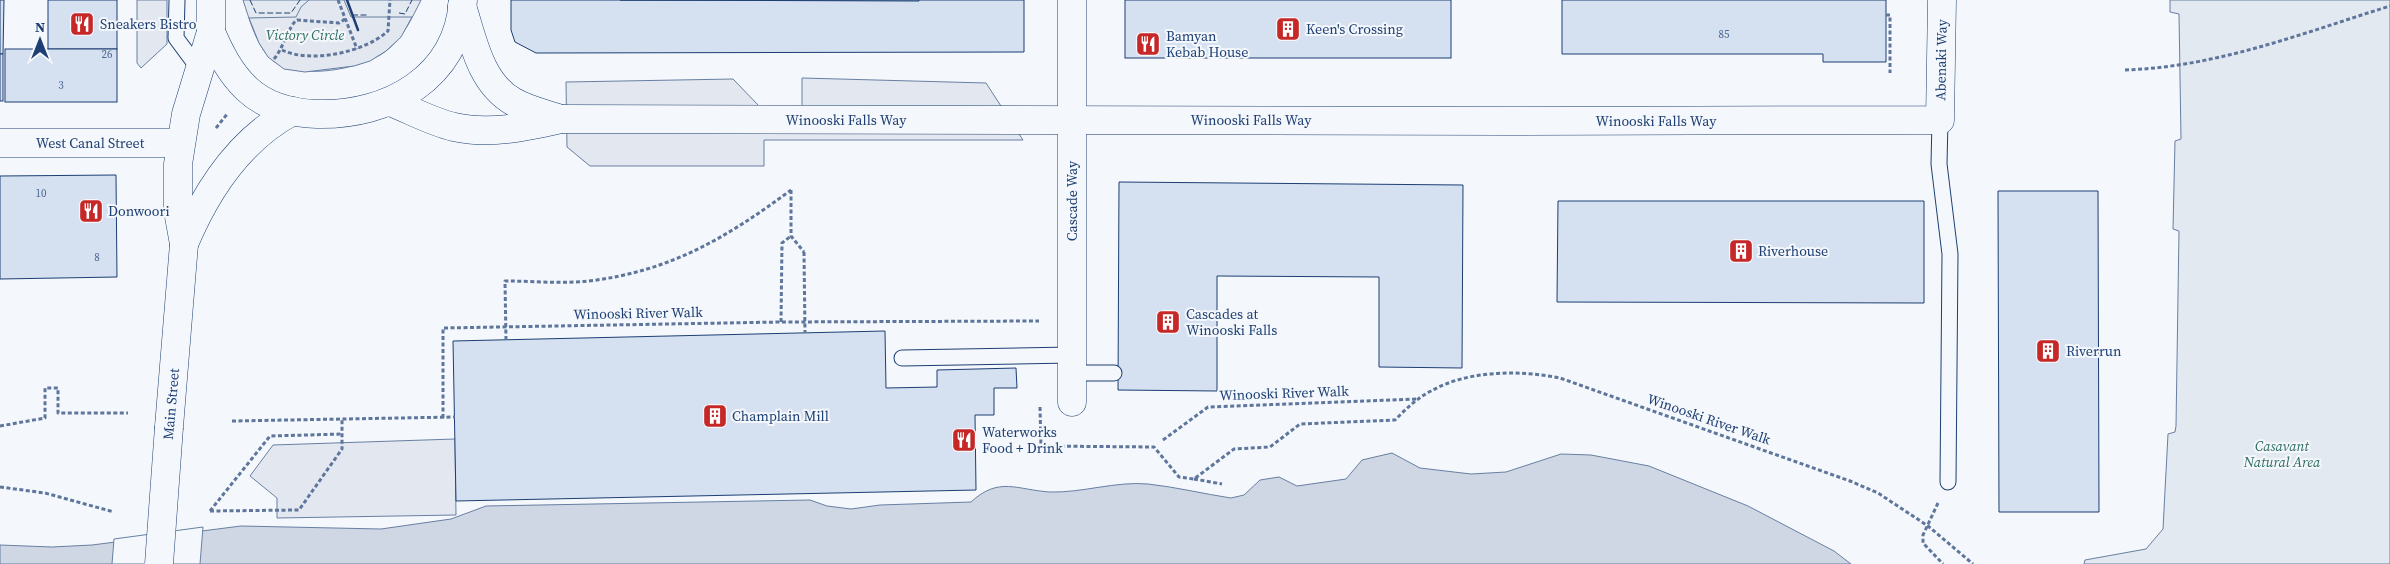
<svg xmlns="http://www.w3.org/2000/svg" width="2390" height="564" font-family="'Source Serif 4',serif">
  <style>
    .green { fill: #e3e9f0; stroke: #687fa3 }
    .parking { fill: #e3e8f0; stroke: #687fa3 }
    .water { fill: #cfd7e4; stroke: #687fa3 }
    .pier { fill: #f4f7fb; stroke: #687fa3 }
    .building { fill: #d5e0f0; stroke: #1d3f73 }
    .lines { fill: none; stroke-linecap: round; stroke-linejoin: round }
    .lane-casing { stroke: #1d3f73; stroke-width: 17 }
    .street-casing { stroke: #1d3f73; stroke-width: 29 }
    .primary-casing { stroke: #1d3f73; stroke-width: 29 }
    .path { stroke: #5e769c; stroke-width: 3; stroke-dasharray: 4 2.5; stroke-linecap: butt }
    .lane { stroke: #f4f7fb; stroke-width: 15 }
    .street { stroke: #f4f7fb; stroke-width: 28 }
    .primary { stroke: #f4f7fb; stroke-width: 28 }
    .primary-bridge-casing { stroke: #1d3f73; stroke-width: 29; stroke-linecap: butt }
    .path-bridge { stroke: #5e769c; stroke-width: 3; stroke-dasharray: 4 2.5; stroke-linecap: butt }
    .primary-bridge { stroke: #f4f7fb; stroke-width: 28 }
    .fence { stroke: #1d3f73; stroke-width: 1; stroke-dasharray: 6 2.5; stroke-linecap: butt }
    .wall { stroke: #1d3f73; stroke-width: 2.5 }
    .labels { text-anchor: middle; stroke-width: 4; stroke-linejoin: round; paint-order: stroke }
    .number-label { font-size: 11px; fill: #4b6792 }
    .poi-label { font-size: 14px; fill: #1d3f73; stroke: #f4f7fb; text-anchor: start }
    .park-label { font-size: 14px; font-style: italic; fill: #2c6c60; stroke: #f4f7fb }
    .street-label { font-size: 14px; fill: #1d3f73; stroke: #f4f7fb }
  </style>
  <rect width="100%" height="100%" fill="#f4f7fb"/>
  <g class="green">
    <path d="M243,0h178c-9,18 -18,38 -35,51 -24,19 -96,32 -118,5 -13,-15 -19,-38 -25,-56z"/>
    <polygon points="2170,0 2390,0 2390,564 2084,564 2085,560 2146,549 2163,529 2168,434 2175,432 2176,426 2179,231 2173,229 2175,141 2181,139 2179,14 2170,12"/>
  </g>
  <g class="parking">
    <polygon points="137,0 167,0 167,44 141,68 137,63"/>
    <polygon points="309,0 344,0 351,17 412,17 401,37 386,51 370,61 354,66 305,72 284,69 268,57 259,43 249,18 296,17 301,7"/>
    <polygon points="802,78 986,83 1023,140 764,140 764,166 590,166 567,147 566,82 733,79 760,107 802,108"/>
    <polygon points="455,439 456,515 277,518 277,498 250,476 273,445"/>
  </g>
  <path class="water" d="M1392,453l28,15 51,6 35,-2 55,-18 30,1 58,11 99,40 86,45 17,13h-1851v-19l52,2 40,-2 149,-19 140,3 70,-10 35,-13 324,-6 17,6 24,3 29,-4 91,-3c28,-26 46,-12 79,-10 32,1 66,-11 98,-8 28,3 56,10 83,14l13,-3 16,-15 19,-3 18,9 49,-7 16,-19z"/>
  <polygon class="pier" points="203,527 200,564 112,564 114,539"/>
  <g class="building">
    <polygon points="0,0 4,0 3,54 0,54"/>
    <rect x="48" y="0" width="69" height="49"/>
    <polygon points="511,0 1024,0 1024,52 536,53 515,42 511,30"/>
    <polygon points="620,0 919,0 919,1"/>
    <rect x="1125" y="0" width="326" height="58"/>
    <polygon points="1562,0 1886,0 1886,62 1823,62 1823,54 1562,54"/>
    <rect x="5" y="49" width="112" height="53"/>
    <rect x="0" y="54" width="3" height="47"/>
    <polygon points="116,175 117,277 0,279 0,176"/>
    <polygon points="1119,182 1463,185 1462,368 1379,367 1379,277 1217,276 1217,391 1118,390"/>
    <polygon points="1998,191 2098,191 2099,512 1999,512"/>
    <polygon points="1558,201 1924,201 1924,303 1557,302"/>
    <polygon points="885,331 886,388 937,387 937,370 1016,368 1017,388 994,388 994,415 975,415 976,490 456,501 453,341"/>
  </g>
  <g class="lines">
    <defs>
      <g id="lane">
        <polyline points="177,0 176,38 199,69"/>
        <polyline points="1940,120 1939,164 1950,254 1948,482"/>
        <polyline points="902,358 1072,355"/>
        <polyline points="1072,373 1114,373"/>
      </g>
      <g id="street">
        <polyline points="1072,0 1072,402"/>
        <path d="M462,6c11,34 18,77 52,96 14,8 32,12 47,17"/>
        <path d="M390,102c21,8 42,20 64,25 36,8 71,0 107,-8l944,2 435,-1 2,-120"/>
        <polyline points="0,143 180,143"/>
      </g>
      <g id="primary">
        <path d="M211,32c9,21 19,41 36,57 19,18 46,24 70,25 71,2 141,-36 146,-114"/>
        <path d="M184,244c22,-53 56,-105 109,-133"/>
        <polyline points="169,427 184,244 178,211 178,164 186,114 211,32 211,0"/>
      </g>
    </defs>
    <use href="#lane" class="lane-casing"/>
    <use href="#street" class="street-casing"/>
    <use href="#primary" class="primary-casing"/>
    <g class="path">
      <polyline points="338,0 357,49"/>
      <polyline points="1886,15 1890,15 1890,73"/>
      <path d="M282,50c29,14 83,2 106,-19l2,-31"/>
      <path d="M274,59c9,-10 15,-34 23,-39l42,3 6,-4"/>
      <path d="M2125,70c92,-3 178,-37 265,-64"/>
      <polyline points="216,128 228,113"/>
      <polyline points="791,190 791,236 804,252"/>
      <polyline points="781,322 782,243 791,236"/>
      <path d="M506,340l-1,-59c27,0 56,3 84,0 82,-10 137,-43 202,-91"/>
      <path d="M1040,407l1,39 113,1 25,30 15,2 40,-30 36,-2 30,-23 95,-4c11,-11 22,-22 36,-29 37,-21 89,-21 129,-13l290,103 28,12 50,33 45,38"/>
      <polyline points="443,418 443,328 781,322 1039,321"/>
      <polyline points="232,421 455,417"/>
      <polyline points="0,426 45,418 45,388 58,388 58,413 128,413"/>
      <polyline points="1163,440 1208,407 1416,399"/>
      <polyline points="1194,479 1222,484"/>
      <polyline points="0,487 45,493 114,512"/>
      <polyline points="1938,503 1923,535 1923,543 1943,564"/>
      <polyline points="210,511 299,510 342,449 342,420"/>
      <polyline points="210,511 270,436 342,434"/>
    </g>
    <use href="#lane" class="lane"/>
    <use href="#street" class="street"/>
    <use href="#primary" class="primary"/>
    <defs>
      <polyline id="primary-bridge" points="159,564 169,427"/>
    </defs>
    <use href="#primary-bridge" class="primary-bridge-casing"/>
    <polyline class="path-bridge" points="804,252 805,333"/>
    <use href="#primary-bridge" class="primary-bridge"/>
    <g class="fence">
      <polyline points="250,0 256,13 291,13 300,0"/>
      <polyline points="399,13 405,14 412,0"/>
      <polyline points="352,15 368,15"/>
    </g>
    <polyline class="wall" points="347,0 358,30"/>
  </g>
  <defs>
    <symbol id="restaurant-square" viewBox="-11 -11 22 22"><rect x="-9" y="-9" width="18" height="18" rx="4" fill="#c62828" stroke="#f4f7fb"/><path d="M-5-6h1v4h1v-4h1v4h1v-4h1v5L-1.5 .5V6h-2V.5L-5-1ZM5-6V6H3V1.5H1.5Q1.5-4 5-6Z" fill="#fff"/></symbol>
    <symbol id="building-square" viewBox="-11 -11 22 22"><rect x="-9" y="-9" width="18" height="18" rx="4" fill="#c62828" stroke="#f4f7fb"/><path d="M-4-6H4V6H1V3H-1V6H-4ZM-2.5-4.3h1.7v1.8h-1.7ZM.8-4.3h1.7v1.8H.8ZM-2.5-1h1.7V.8h-1.7ZM.8-1h1.7V.8H.8Z" fill="#fff"/></symbol>
  </defs>
  <g fill-rule="evenodd">
    <use href="#restaurant-square" x="68" y="10" width="28" height="28"/>
    <use href="#building-square" x="1274" y="15" width="28" height="28"/>
    <use href="#restaurant-square" x="1134" y="30" width="28" height="28"/>
    <use href="#restaurant-square" x="77" y="197" width="28" height="28"/>
    <use href="#building-square" x="1727" y="237" width="28" height="28"/>
    <use href="#building-square" x="1154" y="308" width="28" height="28"/>
    <use href="#building-square" x="2034" y="337" width="28" height="28"/>
    <use href="#building-square" x="701" y="402" width="28" height="28"/>
    <use href="#restaurant-square" x="950" y="426" width="28" height="28"/>
  </g>
  <g class="labels">
    <g class="number-label">
      <text x="1724" y="38">85</text>
      <text x="107" y="58">26</text>
      <text x="61" y="89">3</text>
      <text x="41" y="197">10</text>
      <text x="97" y="261">8</text>
    </g>
    <g class="poi-label">
      <text x="100" y="29">Sneakers Bistro</text>
      <text x="1306" y="34">Keen's Crossing</text>
      <text x="1166" y="41">Bamyan<tspan x="1166" dy="16">Kebab House</tspan></text>
      <text x="108" y="216">Donwoori</text>
      <text x="1758" y="256">Riverhouse</text>
      <text x="1186" y="319">Cascades at<tspan x="1186" dy="16">Winooski Falls</tspan></text>
      <text x="2066" y="356">Riverrun</text>
      <text x="732" y="421">Champlain Mill</text>
      <text x="982" y="437">Waterworks<tspan x="982" dy="16">Food + Drink</tspan></text>
    </g>
    <g class="park-label">
      <text x="305" y="40">Victory Circle</text>
      <text x="2282" y="451">Casavant<tspan x="2282" dy="16">Natural Area</tspan></text>
    </g>
    <g class="street-label">
      <text transform="translate(1941 60) rotate(-89)" y="5">Abenaki Way</text>
      <text x="846" y="125">Winooski Falls Way</text>
      <text x="1251" y="125">Winooski Falls Way</text>
      <text x="1656" y="126">Winooski Falls Way</text>
      <text x="90" y="148">West Canal Street</text>
      <text transform="translate(1072 201) rotate(-90)" y="5">Cascade Way</text>
      <text transform="translate(638 313) rotate(-1)" y="5">Winooski River Walk</text>
      <text transform="translate(1284 393) rotate(-2)" y="5">Winooski River Walk</text>
      <text transform="translate(171 404) rotate(-85)" y="5">Main Street</text>
      <text transform="translate(1709 419) rotate(19)" y="5">Winooski River Walk</text>
    </g>
  </g>
  <g transform="translate(40 40)" stroke="#f4f7fb" stroke-width="4" paint-order="stroke">
  <path d="M0-4L9 19L0 12L-9 19Z" fill="#1d3f73"/>
  <text y="-8" font-size="14" font-weight="bold" text-anchor="middle" fill="#1d3f73">N</text>
  </g>
</svg>
